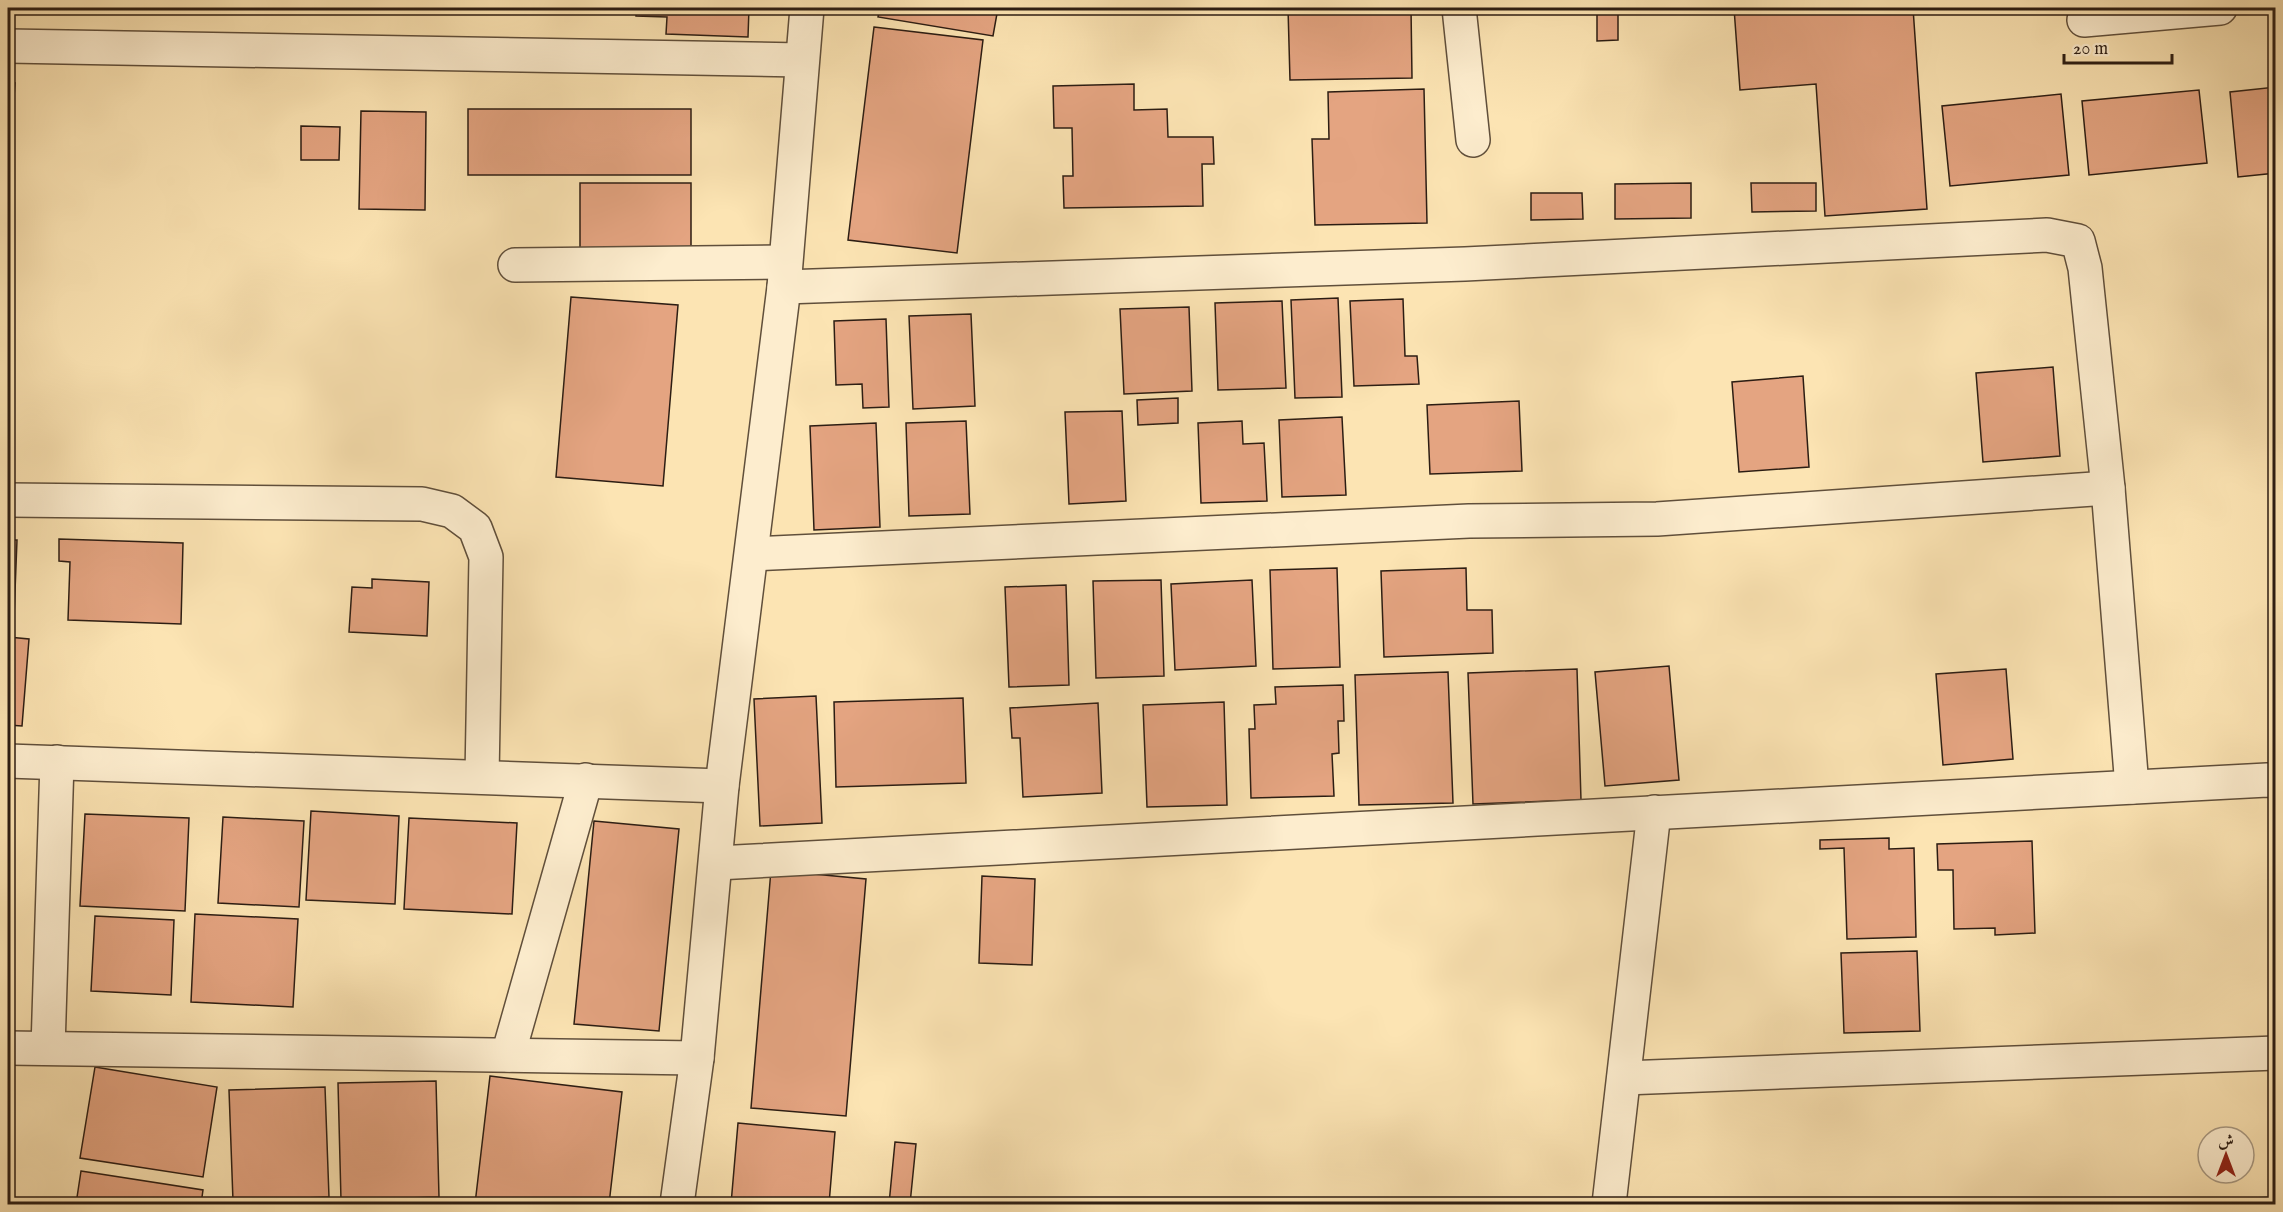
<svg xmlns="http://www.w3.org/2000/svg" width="2283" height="1212" font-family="'IM FELL English',Amiri,serif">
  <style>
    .building { fill: #e4a481; stroke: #2c1d13; stroke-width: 1.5 }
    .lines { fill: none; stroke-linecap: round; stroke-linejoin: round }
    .minor-casing { stroke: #604f3b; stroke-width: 36 }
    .minor { stroke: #fdedce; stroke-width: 33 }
  </style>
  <rect width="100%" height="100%" fill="#fce4b3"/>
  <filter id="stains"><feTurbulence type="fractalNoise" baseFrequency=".00333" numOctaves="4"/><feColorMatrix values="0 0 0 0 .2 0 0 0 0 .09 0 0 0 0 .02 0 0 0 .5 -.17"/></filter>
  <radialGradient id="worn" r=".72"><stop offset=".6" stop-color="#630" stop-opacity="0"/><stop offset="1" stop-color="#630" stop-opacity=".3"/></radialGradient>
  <g class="building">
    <polygon points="636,8 749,8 748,37 666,34 667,17 636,16"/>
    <polygon points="880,8 998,8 993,36 878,17"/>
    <polygon points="1288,8 1411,8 1412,78 1290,80"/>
    <polygon points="1597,8 1618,8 1618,40 1597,41"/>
    <polygon points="1734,8 1913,8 1927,209 1825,216 1816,84 1740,90"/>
    <polygon points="874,27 983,40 957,253 848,240"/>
    <polygon points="8,82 15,83 8,179"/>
    <polygon points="1134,84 1134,110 1167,109 1168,137 1213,137 1214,164 1202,164 1203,206 1064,208 1063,176 1073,176 1072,128 1054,128 1053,86"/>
    <polygon points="2276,87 2276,173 2238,177 2230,92"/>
    <polygon points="1424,89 1427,223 1315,225 1312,139 1329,139 1328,92"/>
    <polygon points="2199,90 2207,163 2089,175 2082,101"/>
    <polygon points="2061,94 2069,175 1950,186 1942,106"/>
    <rect x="468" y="109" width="223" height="66"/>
    <polygon points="361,111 426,112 425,210 359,209"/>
    <polygon points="301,126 340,127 339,160 301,160"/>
    <rect x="580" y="183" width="111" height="66"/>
    <polygon points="1691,183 1691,218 1615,219 1615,184"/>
    <polygon points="1751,183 1816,183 1816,211 1752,212"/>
    <polygon points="1531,193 1582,193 1583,219 1531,220"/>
    <polygon points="571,297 678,305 663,486 556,477"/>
    <polygon points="1338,298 1342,397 1295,398 1291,300"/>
    <polygon points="1403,299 1405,356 1417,356 1419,384 1354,386 1350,301"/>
    <polygon points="1282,301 1286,388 1218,390 1215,303"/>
    <polygon points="1189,307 1192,391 1124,394 1120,309"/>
    <polygon points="971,314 975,406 913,409 909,316"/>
    <polygon points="886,319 889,407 863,408 862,384 836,385 834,321"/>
    <polygon points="2053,367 2060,456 1983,462 1976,373"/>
    <polygon points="1803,376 1809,467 1739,472 1732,382"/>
    <polygon points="1178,398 1178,423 1138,425 1137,400"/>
    <polygon points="1519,401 1522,471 1430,474 1427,405"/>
    <polygon points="1122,411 1126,501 1069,504 1065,412"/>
    <polygon points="1342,417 1346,495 1282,497 1279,420"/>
    <polygon points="966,421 970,514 909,516 906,423"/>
    <polygon points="1242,421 1243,444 1264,443 1267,501 1201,503 1198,423"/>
    <polygon points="876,423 880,527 814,530 810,426"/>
    <polygon points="59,539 183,543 181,624 68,620 70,562 59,561"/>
    <polygon points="8,540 17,540 14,617 8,617"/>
    <polygon points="1337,568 1340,667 1273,669 1270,570"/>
    <polygon points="1466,568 1467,610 1492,610 1493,653 1384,657 1381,571"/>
    <polygon points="372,579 429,582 427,636 349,632 352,587 372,588"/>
    <polygon points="1161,580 1164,676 1096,678 1093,581"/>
    <polygon points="1252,580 1256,666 1175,670 1171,584"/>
    <polygon points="1066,585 1069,685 1009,687 1005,587"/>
    <polygon points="8,637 29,639 22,726 8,725"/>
    <polygon points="1669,666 1679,780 1605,786 1595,672"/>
    <polygon points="1577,669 1581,800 1473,804 1468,673"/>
    <polygon points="2006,669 2013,759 1943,765 1936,674"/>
    <polygon points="1448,672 1453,803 1359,805 1355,675"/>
    <polygon points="1343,685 1344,721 1338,721 1339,753 1332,754 1334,796 1251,798 1249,729 1255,729 1254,705 1276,704 1275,687"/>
    <polygon points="816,696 822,823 760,826 754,699"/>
    <polygon points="963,698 966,783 836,787 834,702"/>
    <polygon points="1224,702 1227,805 1147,807 1143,705"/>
    <polygon points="1098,703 1102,793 1023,797 1020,738 1012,738 1010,708"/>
    <polygon points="311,811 399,816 395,904 306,900"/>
    <polygon points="85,814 189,818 185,911 80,906"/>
    <polygon points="223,817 304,821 299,907 218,903"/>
    <polygon points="409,818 517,823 512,914 404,909"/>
    <polygon points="594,821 679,829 659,1031 574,1024"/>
    <polygon points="1889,838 1889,849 1914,848 1916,937 1847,939 1844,848 1820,849 1820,840"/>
    <polygon points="2032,841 2035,933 1995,935 1995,928 1954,929 1953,870 1938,870 1937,844"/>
    <polygon points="771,870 866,879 846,1116 751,1108"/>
    <polygon points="982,876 1035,879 1032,965 979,963"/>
    <polygon points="195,914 298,919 293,1007 191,1002"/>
    <polygon points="95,916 174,920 171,995 91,991"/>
    <polygon points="1917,951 1920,1031 1844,1033 1841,953"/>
    <polygon points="95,1067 217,1087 203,1177 80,1158"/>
    <polygon points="490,1076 622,1092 609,1204 475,1204"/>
    <polygon points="436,1081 439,1197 341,1200 338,1083"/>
    <polygon points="325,1087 329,1197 233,1201 229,1090"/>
    <polygon points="738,1123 835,1132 829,1204 731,1204"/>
    <polygon points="895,1142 916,1144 910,1204 889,1204"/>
    <polygon points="81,1171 203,1190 201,1204 76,1204"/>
    <polygon points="2276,1197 2276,1204 2203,1204 2202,1200"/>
  </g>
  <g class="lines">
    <defs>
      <g id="minor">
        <polyline points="1459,8 1473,140"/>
        <polyline points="2084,20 2220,8"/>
        <polyline points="8,46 802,60"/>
        <polyline points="515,265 785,262"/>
        <polyline points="784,287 1465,264 2047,235 2078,241 2085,268 2108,488 2132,787"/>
        <polyline points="8,500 422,504 452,511 475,528 486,557 482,777"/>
        <polyline points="752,554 1469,521 1657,519 2108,488"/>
        <polyline points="8,761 722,786"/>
        <polyline points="717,863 2267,780 2276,781"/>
        <polyline points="8,1048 697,1058"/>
        <polyline points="48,1048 57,762"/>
        <polyline points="508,1055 586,780"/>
        <polyline points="1624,1078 2276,1053"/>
        <polyline points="677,1204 697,1058 722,786 784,287 807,8"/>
        <polyline points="1609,1204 1654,812"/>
      </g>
    </defs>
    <use href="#minor" class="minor-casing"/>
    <use href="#minor" class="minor"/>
  </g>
  <rect width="2283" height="1212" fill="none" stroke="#fce4b3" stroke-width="30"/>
  <rect x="9" y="9" width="2265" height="1194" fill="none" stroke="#2c1d13" stroke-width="3"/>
  <rect x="15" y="15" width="2253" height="1182" fill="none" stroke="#2c1d13" stroke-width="1.5"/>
  <g transform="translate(2226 1155)"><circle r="28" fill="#fdedce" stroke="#a99a83" stroke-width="1.5"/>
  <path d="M0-4.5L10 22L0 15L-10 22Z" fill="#8f2418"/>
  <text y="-9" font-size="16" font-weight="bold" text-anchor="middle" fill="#2c1d13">ش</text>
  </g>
  <path d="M2064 54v9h108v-9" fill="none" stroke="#2c1d13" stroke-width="3"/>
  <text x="2073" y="54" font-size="18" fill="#2c1d13" stroke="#fdedce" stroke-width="4.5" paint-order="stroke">20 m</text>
  <rect width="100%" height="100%" filter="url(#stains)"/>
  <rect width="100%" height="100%" fill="url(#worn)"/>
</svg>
